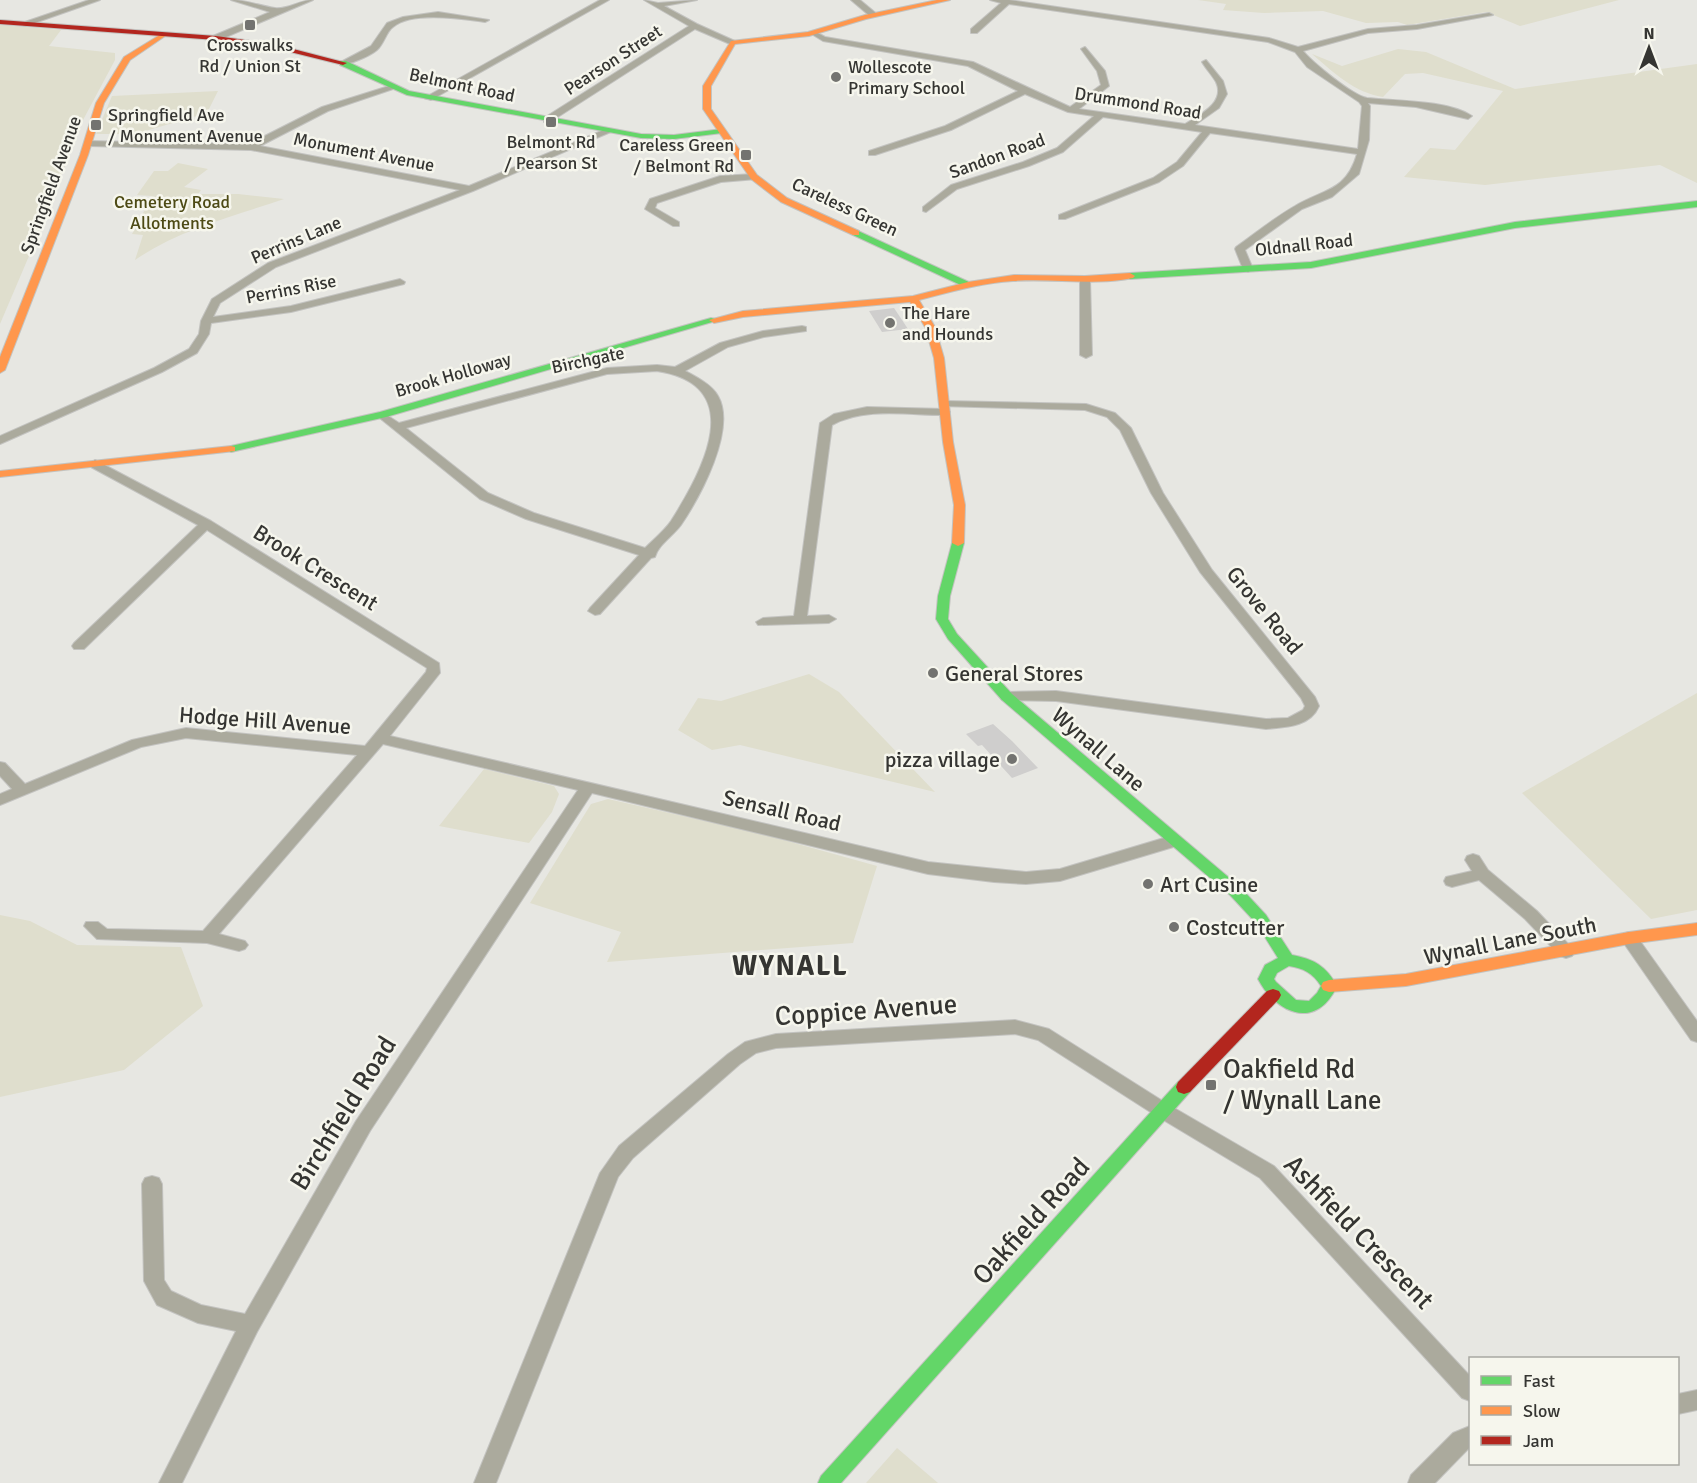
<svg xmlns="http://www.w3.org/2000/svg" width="1697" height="1483" font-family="Signika,sans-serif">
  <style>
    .green { fill: #dfdecd }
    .building { fill: #cfcecd }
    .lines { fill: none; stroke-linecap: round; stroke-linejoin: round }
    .street-casing { stroke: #c3c3c0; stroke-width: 2 }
    .fast-casing { stroke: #c3c3c0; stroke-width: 2 }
    .slow-casing { stroke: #c3c3c0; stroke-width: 2 }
    .jam-casing { stroke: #c3c3c0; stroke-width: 2 }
    .street { fill: #abaa9d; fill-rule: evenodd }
    .fast { fill: #63d668; fill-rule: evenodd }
    .slow { fill: #ff974d; fill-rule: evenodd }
    .jam { fill: #b3261e; fill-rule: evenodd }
    .poi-dot { fill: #737370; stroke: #f6f6ed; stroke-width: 2 }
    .labels { text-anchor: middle; stroke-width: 5; stroke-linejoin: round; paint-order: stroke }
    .far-poi-label { font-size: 18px; fill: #353532; stroke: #f6f6ed; text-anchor: start }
    .far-street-label { font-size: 18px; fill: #353532; stroke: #f6f6ed }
    .far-park-label { font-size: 18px; fill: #4d4a15; stroke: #f6f6ed }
    .street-label { font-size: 22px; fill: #353532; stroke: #f6f6ed }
    .poi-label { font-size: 22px; fill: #353532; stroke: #f6f6ed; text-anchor: start }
    .near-street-label { font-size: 27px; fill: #353532; stroke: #f6f6ed }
    .near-poi-label { font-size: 27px; fill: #353532; stroke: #f6f6ed; text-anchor: start }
    .district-label { font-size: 28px; font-weight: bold; letter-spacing: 1.5px; fill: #353532; stroke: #f6f6ed }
  </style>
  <rect width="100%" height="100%" fill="#e7e7e2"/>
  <g class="green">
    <polygon points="1198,0 1619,0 1520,26 1486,12 1407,25 1398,22 1366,23 1323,11 1264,13 1223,10 1226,4"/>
    <polygon points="0,25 61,30 49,46 115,53 115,60 75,135 55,195 0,324"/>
    <path d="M1398,49l28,3 89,37 182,-25v119l-37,-18 -175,20 -81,-8 26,-29 25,2 48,-59 -80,-18 -18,1 -22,23c-28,-4 -50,-25 -71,-43l30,12z"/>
    <polygon points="218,91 207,113 135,134 96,134 112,96"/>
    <path d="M178,163l30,6 -24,18 17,3 -3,4h40l46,5c-50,17 -106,31 -149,61l8,-25 -11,-1 20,-38 -15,-1 17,-24h14z"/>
    <polygon points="809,674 839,692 935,792 740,745 712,750 678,730 698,698 721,701"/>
    <polygon points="1697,693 1697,910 1651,919 1522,793"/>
    <polygon points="484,769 554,786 559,794 552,812 529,843 439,826"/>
    <polygon points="608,799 762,834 877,866 853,943 607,962 621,932 530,903 591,804"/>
    <polygon points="0,915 30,921 77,945 181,947 203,1006 124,1070 0,1097"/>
    <polygon points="897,1448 938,1483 866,1483"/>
  </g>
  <g class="building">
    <polygon points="894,308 908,329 882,332 869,311"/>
    <polygon points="993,724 1012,741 1038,768 1012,778 982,745 978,746 966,734"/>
  </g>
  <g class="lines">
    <defs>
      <g id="street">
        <polygon points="89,0 100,0 26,26 19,24"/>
        <path d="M231,0c16,0 29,6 44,8 11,2 25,-8 38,-8l-94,40h-6v-4l57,-24z"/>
        <polygon points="600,0 609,0 431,100 424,98"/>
        <polygon points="644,0 658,3 697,0 664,6 697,24 737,42 730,44 695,29 550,122 544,122 544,118 689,26"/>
        <polygon points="851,0 860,0 878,15 871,17"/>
        <path d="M990,0h19l260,38 29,9 70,-18 49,-4 72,-12 4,2 -76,14 -49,4 -65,18c9,11 50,45 64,47 28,3 81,2 105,18l-4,3 -52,-12 -48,-4 2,3 -1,34 -10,34 -27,23 -30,12 -57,41 8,19 -5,3 -5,-3 -8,-20 1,-2c20,-14 38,-29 59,-41 28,-17 51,-14 62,-52l-147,-21 -27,33 -24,16 -94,37h-6v-4l94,-37 24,-16 25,-30 -99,-15 -40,35 -34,14 -72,23 -31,23 -3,-1v-4l28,-22 72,-23 34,-14 37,-32 -26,-4 -43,-18 -74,36 -76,25h-6v-4l76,-25 73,-35 -50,-25 -145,-25 -13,-8 4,-2 11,6 148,25 97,45 31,-22 -4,-14 -16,-22 4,-2 20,24 4,15 -30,23 106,15c14,-9 41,-21 31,-42 -4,-7 -10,-13 -14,-20l4,-2 17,21 4,13 -8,14 -24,17 163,24 4,-43 -3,-4 -52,-35 -12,-15 -27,-10 -259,-38 -32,29h-6v-4l30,-26z"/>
        <path d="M438,12l51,8 -4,2c-23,-3 -73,-11 -92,5 -7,5 -9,17 -16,23 -7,6 -31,17 -38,13l32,-17 16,-23 16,-6z"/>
        <polygon points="389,86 396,88 328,111 260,146 469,186 606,129 613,131 473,191 276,267 220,303 213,317 291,306 400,279 405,282 404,284 291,312 211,323 209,334 197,353 162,372 0,444 0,436 154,368 189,349 199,334 201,321 212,299 268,263 460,190 251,150 89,146 85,143 86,141 249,144 322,107"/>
        <polygon points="754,174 759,177 757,179 721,182 657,203 655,208 679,222 679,226 673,226 645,209 650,199 720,176"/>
        <polygon points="1085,276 1090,279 1092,355 1086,358 1080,355 1080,279"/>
        <path d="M802,326l4,1v4l-42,6 -36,10 -43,24c12,6 27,14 33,25 19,33 -18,101 -37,129 -8,11 -23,20 -26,32l-4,1 -51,56 -5,1 -7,-4 2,-3 49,-53 -113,-36 -46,-20 -104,-84 6,-3 17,11 208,-55 50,-3 18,2 45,-24 43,-12zM657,371c92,14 46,100 14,150 -7,10 -17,18 -26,27l-111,-35 -46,-20 -82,-65 201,-54z"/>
        <path d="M945,401l141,3 29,9 16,15 32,65 49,77 103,127 4,9c-9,21 -33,21 -53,23l-210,-28 -54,-1 -2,-3 2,-3 5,-2 49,-1 210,28 22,-1 15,-8 2,-4 -4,-8 -101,-126 -49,-79 -31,-63 -13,-13 -22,-7 -144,-4 -2,-2z"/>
        <path d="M867,407l77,2 6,3 -6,3c-37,0 -79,-8 -112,10l-25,191 22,-1 7,4 -7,4 -71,2 -2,-3 7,-4 31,-2 26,-193 14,-9z"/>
        <polygon points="95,460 211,521 439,663 440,673 390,736 928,862 1026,872 1060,869 1174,835 1180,837 1182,841 1180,845 1060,881 1026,884 994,882 928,874 592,793 370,1131 257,1332 182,1483 159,1483 236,1331 198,1323 157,1305 144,1281 142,1184 145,1178 152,1176 159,1178 162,1184 164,1280 171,1291 201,1305 245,1314 356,1121 578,790 383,744 219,934 245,941 248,945 245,949 239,951 207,943 97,939 84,926 86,922 98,922 107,929 203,931 357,755 186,738 141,747 0,805 0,794 12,789 0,776 0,762 5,763 25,784 132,740 186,728 365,746 426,672 427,668 207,530 84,649 74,649 72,646 74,643 198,525 91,467 89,464"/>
        <polygon points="1473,854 1479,856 1488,870 1537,911 1572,948 1575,952 1572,956 1566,958 1560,956 1525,919 1479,880 1452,887 1446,885 1444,881 1446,877 1472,871 1465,860 1467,856"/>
        <polygon points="1629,932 1635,934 1697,1021 1697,1042 1691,1040 1623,942 1620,938 1623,934"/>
        <polygon points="1015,1020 1049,1029 1169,1105 1274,1166 1470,1376 1470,1401 1462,1398 1260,1178 1155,1115 1038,1040 1015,1034 776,1048 756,1053 740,1064 633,1158 618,1177 496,1483 474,1483 600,1173 619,1146 728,1054 745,1042 776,1034"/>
        <polygon points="1697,1390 1697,1410 1678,1414 1678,1394"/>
        <polygon points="1470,1426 1470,1447 1435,1483 1408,1483 1411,1475 1453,1433"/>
      </g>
      <g id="fast">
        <polygon points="340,61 346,61 409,91 641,134 674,135 722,129 726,131 722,133 674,139 641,138 407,95 340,65"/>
        <polygon points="1697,201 1697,207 1515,228 1311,268 1130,279 1125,276 1130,273 1311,262 1515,222"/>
        <polygon points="856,230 971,283 973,285 965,287 853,235 852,233"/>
        <polygon points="711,318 719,320 386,417 231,452 226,449 231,446 380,412"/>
        <path d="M958,540l6,3 -14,53 -2,23 9,15 55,60 228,193 26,28 26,40c22,4 34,11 45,31 -20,44 -60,29 -79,-7l7,-14 13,-7 -22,-35 -26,-28 -228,-195 -54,-61 -12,-20 2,-23 14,-53zM1289,966c14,2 24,7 32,20l-4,7 -8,8 -13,-1 -20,-18 -2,-3 3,-6z"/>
        <polygon points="1184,1080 1190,1082 1192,1087 1190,1092 841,1483 818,1483 821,1476 1178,1082"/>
      </g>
      <g id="slow">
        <polygon points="937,0 950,0 866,19 809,36 735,44 711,86 711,109 757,175 787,198 859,231 859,235 853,235 781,202 751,179 703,109 703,86 731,41 808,32 865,15"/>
        <polygon points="163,33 168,34 130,60 104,103 88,155 5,370 0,373 0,357 80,155 96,103 124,57"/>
        <path d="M1130,273l5,3 -2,2c-39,8 -80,0 -120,3 -32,2 -63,11 -94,19l16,27 9,31 9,84 12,63 -1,38 -6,3 -6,-3 2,-38 -11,-63 -9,-84 -9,-31 -15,-25 -167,15 -29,6 -5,-3 34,-9 170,-15 55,-14 46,-7 71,1z"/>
        <polygon points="231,446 235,447 235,451 0,477 0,471"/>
        <polygon points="1697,923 1697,935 1629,944 1406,986 1329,992 1323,990 1321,986 1323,982 1329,980 1406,974 1629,932"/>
      </g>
      <g id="jam">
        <polygon points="0,20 216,36 274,44 347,63 343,65 274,48 216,40 0,24"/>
        <polygon points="1273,989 1279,991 1281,995 1279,999 1190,1092 1184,1094 1178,1092 1176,1087 1178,1082 1267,991"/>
      </g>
    </defs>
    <use href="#street" class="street-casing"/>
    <use href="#fast" class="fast-casing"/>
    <use href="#slow" class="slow-casing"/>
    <use href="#jam" class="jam-casing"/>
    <use href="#street" class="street"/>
    <use href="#fast" class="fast"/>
    <use href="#slow" class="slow"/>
    <use href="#jam" class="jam"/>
  </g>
  <g class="poi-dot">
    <rect x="244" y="19" width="12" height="12" rx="3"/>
    <circle cx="836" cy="77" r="6"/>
    <rect x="545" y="116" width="12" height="12" rx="3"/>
    <rect x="90" y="119" width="12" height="12" rx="3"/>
    <rect x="740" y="149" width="12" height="12" rx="3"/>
    <circle cx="890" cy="323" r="6"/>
    <circle cx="933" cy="673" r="6"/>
    <circle cx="1012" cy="759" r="6"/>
    <circle cx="1148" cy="884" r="6"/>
    <circle cx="1174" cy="927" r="6"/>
    <rect x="1205" y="1079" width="12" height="12" rx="3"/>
  </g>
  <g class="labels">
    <g class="far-poi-label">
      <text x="250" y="51" text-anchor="middle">Crosswalks<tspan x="250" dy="21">Rd / Union St</tspan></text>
      <text x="848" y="73">Wollescote<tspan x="848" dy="21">Primary School</tspan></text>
      <text x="108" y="121">Springfield Ave<tspan x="108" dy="21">/ Monument Avenue</tspan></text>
      <text x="551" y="148" text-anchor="middle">Belmont Rd<tspan x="551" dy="21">/ Pearson St</tspan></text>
      <text x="734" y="151" text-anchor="end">Careless Green<tspan x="734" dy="21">/ Belmont Rd</tspan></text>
      <text x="902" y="319">The Hare<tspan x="902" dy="21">and Hounds</tspan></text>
    </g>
    <g class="far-street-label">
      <text transform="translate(613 60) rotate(-33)" y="6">Pearson Street</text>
      <text transform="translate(462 85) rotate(12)" y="6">Belmont Road</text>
      <text transform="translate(1138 103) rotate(9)" y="6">Drummond Road</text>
      <text transform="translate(364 152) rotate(11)" y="6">Monument Avenue</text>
      <text transform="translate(997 156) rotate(-20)" y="6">Sandon Road</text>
      <text transform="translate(51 185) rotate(-70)" y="6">Springfield Avenue</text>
      <text transform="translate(845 207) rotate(25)" y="6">Careless Green</text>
      <text transform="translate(296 240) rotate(-23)" y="6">Perrins Lane</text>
      <text transform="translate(1304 245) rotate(-6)" y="6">Oldnall Road</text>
      <text transform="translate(291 289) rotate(-11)" y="6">Perrins Rise</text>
      <text transform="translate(588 360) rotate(-12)" y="6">Birchgate</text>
      <text transform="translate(453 375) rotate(-16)" y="6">Brook Holloway</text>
    </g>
    <g class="far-park-label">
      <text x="172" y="208">Cemetery Road<tspan x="172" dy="21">Allotments</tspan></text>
    </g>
    <g class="street-label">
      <text transform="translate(316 567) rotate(32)" y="8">Brook Crescent</text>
      <text transform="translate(1265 610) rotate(51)" y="8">Grove Road</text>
      <text transform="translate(265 720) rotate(4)" y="8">Hodge Hill Avenue</text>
      <text transform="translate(1099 749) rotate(41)" y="8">Wynall Lane</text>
      <text transform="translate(782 810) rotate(13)" y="8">Sensall Road</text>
      <text transform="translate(1510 940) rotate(-11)" y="8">Wynall Lane South</text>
    </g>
    <g class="poi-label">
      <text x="945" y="681">General Stores</text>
      <text x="1000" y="767" text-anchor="end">pizza village</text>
      <text x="1160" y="892">Art Cusine</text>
      <text x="1186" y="935">Costcutter</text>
    </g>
    <g class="near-street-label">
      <text transform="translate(866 1010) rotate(-4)" y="9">Coppice Avenue</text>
      <text transform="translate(343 1113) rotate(-58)" y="9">Birchfield Road</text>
      <text transform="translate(1031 1221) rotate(-48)" y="9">Oakfield Road</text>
      <text transform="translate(1359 1232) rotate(46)" y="9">Ashfield Crescent</text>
    </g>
    <g class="near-poi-label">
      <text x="1223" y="1078">Oakfield Rd<tspan x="1223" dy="31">/ Wynall Lane</tspan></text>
    </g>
    <g class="district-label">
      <text x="790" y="975">WYNALL</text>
    </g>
  </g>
  <rect x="1469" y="1357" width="210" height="108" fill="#f6f6ed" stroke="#a9a9a2" stroke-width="1.5"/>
  <rect x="1481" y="1376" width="30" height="9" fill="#63d668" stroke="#a9a9a2" stroke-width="1.5"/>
  <text x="1523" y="1387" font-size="18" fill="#353532">Fast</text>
  <rect x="1481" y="1406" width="30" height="9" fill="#ff974d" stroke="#a9a9a2" stroke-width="1.5"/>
  <text x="1523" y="1417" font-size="18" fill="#353532">Slow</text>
  <rect x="1481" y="1436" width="30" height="9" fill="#b3261e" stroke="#a9a9a2" stroke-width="1.5"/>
  <text x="1523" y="1447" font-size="18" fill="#353532">Jam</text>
  <g transform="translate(1649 48)" stroke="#f6f6ed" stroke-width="4.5" paint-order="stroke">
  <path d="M0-4.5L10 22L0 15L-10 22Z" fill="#353532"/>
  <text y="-9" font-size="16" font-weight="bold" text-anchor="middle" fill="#353532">N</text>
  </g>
</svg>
